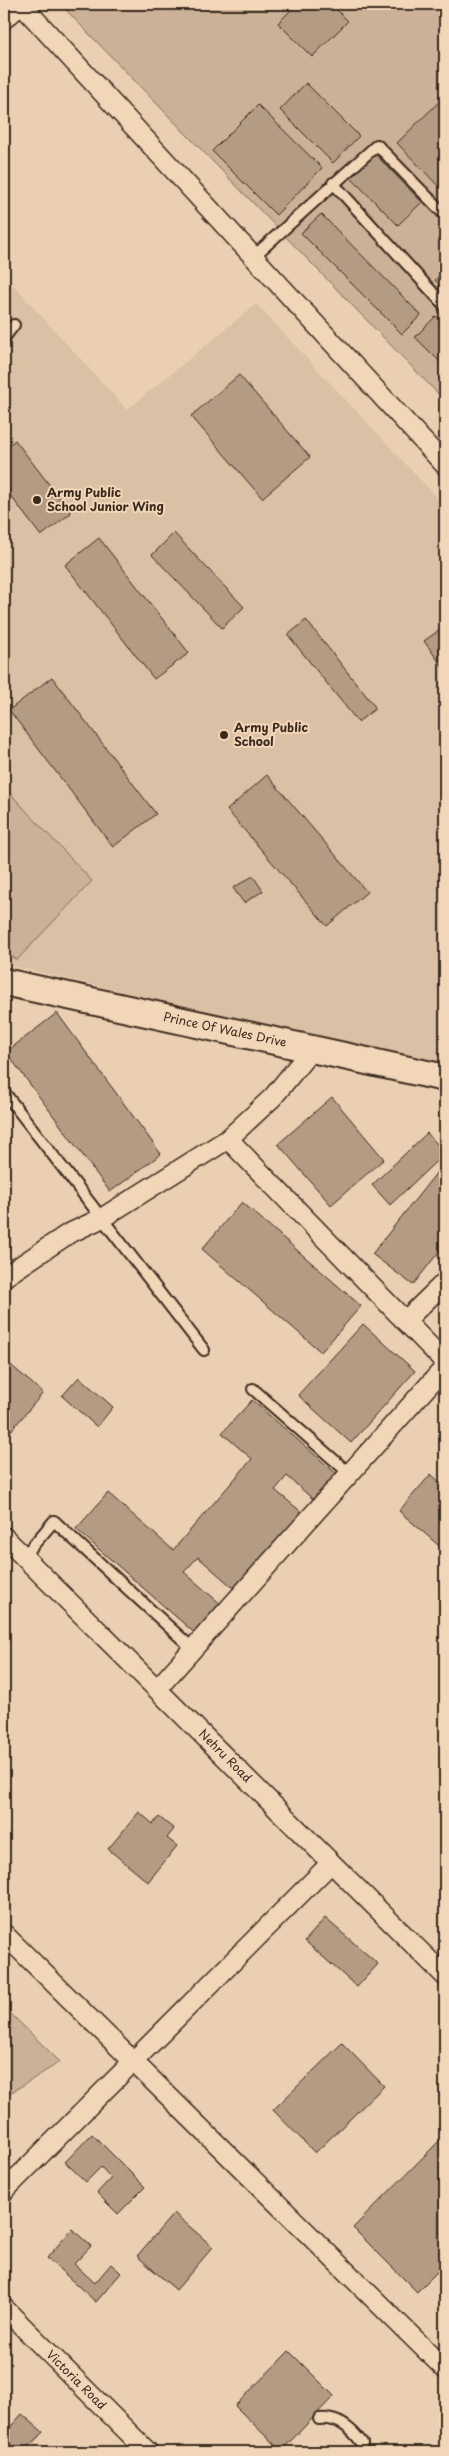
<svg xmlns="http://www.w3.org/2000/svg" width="449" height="2456" font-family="'Playpen Sans',sans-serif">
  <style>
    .built { fill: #dac0a4 }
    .green { fill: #cab197; stroke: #826e5a }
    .building { fill: #b49c84; stroke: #3b2a1e }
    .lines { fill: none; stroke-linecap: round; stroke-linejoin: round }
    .service-casing { stroke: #3b2a1e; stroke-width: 14 }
    .minor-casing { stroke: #3b2a1e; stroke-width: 22 }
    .secondary-casing { stroke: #3b2a1e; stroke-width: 30 }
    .service { stroke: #f1d6b8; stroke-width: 10 }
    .minor { stroke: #f1d6b8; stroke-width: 19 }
    .secondary { stroke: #f1d6b8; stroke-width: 26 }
    .poi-dot { fill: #3b2a1e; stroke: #f1d6b8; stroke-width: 2 }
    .labels { text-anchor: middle; stroke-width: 4; stroke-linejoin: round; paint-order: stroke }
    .poi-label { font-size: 12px; font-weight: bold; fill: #3b2a1e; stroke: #f1d6b8; text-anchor: start }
    .street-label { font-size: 12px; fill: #3b2a1e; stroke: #f1d6b8 }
  </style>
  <rect width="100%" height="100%" fill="#eacfb2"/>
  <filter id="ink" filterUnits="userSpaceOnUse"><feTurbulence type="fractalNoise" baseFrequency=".02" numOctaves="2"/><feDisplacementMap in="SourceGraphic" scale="10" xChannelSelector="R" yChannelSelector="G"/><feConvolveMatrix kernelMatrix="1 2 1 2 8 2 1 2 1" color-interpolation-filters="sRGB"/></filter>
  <g filter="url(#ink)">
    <polygon class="built" points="4,275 127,410 256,304 445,506 445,1067 4,964"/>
    <g class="green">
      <polygon points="59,4 445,4 445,401 64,8"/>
      <polygon points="4,787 92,881 17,960 4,952"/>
      <polygon points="4,2007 60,2062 4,2097"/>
    </g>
    <g class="building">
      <polygon points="297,4 331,4 348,21 312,57 278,23"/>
      <polygon points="306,83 359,136 333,163 280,110"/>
      <polygon points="445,96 445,193 397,143"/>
      <polygon points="258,105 322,168 276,215 212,151"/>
      <polygon points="375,154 422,202 398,225 351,178"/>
      <polygon points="321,214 421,315 402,334 301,233"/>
      <polygon points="445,270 445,290 435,280"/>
      <polygon points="436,316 445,326 445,367 415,337"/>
      <polygon points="239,375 310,457 262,498 191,416"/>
      <polygon points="15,440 71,513 41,536 4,487 4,449"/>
      <polygon points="174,533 244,607 222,628 152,555"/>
      <polygon points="99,538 189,653 154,679 65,565"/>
      <polygon points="306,620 376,708 358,722 288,635"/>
      <polygon points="445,626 445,670 424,641"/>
      <polygon points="52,677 156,814 113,847 9,710"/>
      <polygon points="267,775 367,892 327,926 227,810"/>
      <polygon points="253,876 263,891 244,903 233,888"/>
      <polygon points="57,1013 161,1154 110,1192 6,1052"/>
      <polygon points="332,1097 384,1159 331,1205 278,1144"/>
      <polygon points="427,1133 445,1153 390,1205 372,1185"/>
      <polygon points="445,1162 445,1244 413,1285 372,1254"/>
      <polygon points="242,1202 361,1306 321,1352 202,1249"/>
      <polygon points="363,1324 415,1371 351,1443 298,1395"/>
      <polygon points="4,1359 43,1393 4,1439"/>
      <polygon points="79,1377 113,1407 97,1427 62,1396"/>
      <polygon points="252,1400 339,1476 316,1502 287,1476 275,1490 305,1515 238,1592 198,1557 184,1572 224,1607 199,1637 76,1529 108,1493 173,1550 252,1459 222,1433"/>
      <polygon points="431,1474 445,1487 445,1551 399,1511"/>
      <polygon points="139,1812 153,1824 159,1817 174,1829 167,1838 177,1846 148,1882 108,1849"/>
      <polygon points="325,1918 378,1964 357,1987 305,1941"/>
      <polygon points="342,2043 384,2086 315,2153 273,2110"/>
      <polygon points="92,2134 145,2187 118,2214 97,2193 111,2178 101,2167 86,2182 65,2162"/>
      <polygon points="445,2135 445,2264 417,2292 353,2228"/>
      <polygon points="174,2213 213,2247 176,2290 137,2256"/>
      <polygon points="72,2229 91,2246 74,2264 95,2283 111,2264 121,2273 96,2302 47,2258"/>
      <polygon points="289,2351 334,2396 281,2451 235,2406"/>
      <polygon points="22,2414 43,2432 24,2452 4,2452 4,2434"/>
    </g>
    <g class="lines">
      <defs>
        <g id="service">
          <polyline points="333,183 445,306"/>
          <polyline points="253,257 377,145 445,215"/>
          <polyline points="4,338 14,325"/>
          <polyline points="4,1092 204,1350"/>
          <polyline points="253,1389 350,1474"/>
          <polyline points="24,1556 54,1521 193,1649"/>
          <path d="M319,2419c19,-2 32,9 43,24v9"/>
        </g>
        <g id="minor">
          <polyline points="21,4 445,465"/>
          <polyline points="4,19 22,4"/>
          <polyline points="228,1139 445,1362"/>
          <polyline points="4,1277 68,1234 102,1218 228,1139 273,1097 312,1049"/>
          <polyline points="405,1321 445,1282"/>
          <polyline points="4,1537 445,1976"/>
          <polyline points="157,1689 445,1367"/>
          <polyline points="4,1934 445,2369"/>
          <polyline points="4,2191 331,1863"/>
          <polyline points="4,2308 148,2452"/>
        </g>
        <polyline id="secondary" points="4,982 445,1078"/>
      </defs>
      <use href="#service" class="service-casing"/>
      <use href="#minor" class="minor-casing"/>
      <use href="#secondary" class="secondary-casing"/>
      <use href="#service" class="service"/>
      <use href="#minor" class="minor"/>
      <use href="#secondary" class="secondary"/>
    </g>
  </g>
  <g class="poi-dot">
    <circle cx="37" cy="500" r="5"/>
    <circle cx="224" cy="735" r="5"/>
  </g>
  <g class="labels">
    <g class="poi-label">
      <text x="47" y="497">Army Public<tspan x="47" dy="14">School Junior Wing</tspan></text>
      <text x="234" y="732">Army Public<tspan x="234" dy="14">School</tspan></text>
    </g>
    <g class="street-label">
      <text transform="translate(225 1030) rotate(12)" y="4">Prince Of Wales Drive</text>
      <text transform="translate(225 1756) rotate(45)" y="4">Nehru Road</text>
      <text transform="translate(76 2380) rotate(45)" y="4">Victoria Road</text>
    </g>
  </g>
  <rect width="449" height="2456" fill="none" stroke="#f1d6b8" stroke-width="20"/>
  <rect x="10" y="10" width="429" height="2436" fill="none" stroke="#3b2a1e" stroke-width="2" filter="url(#ink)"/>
</svg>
